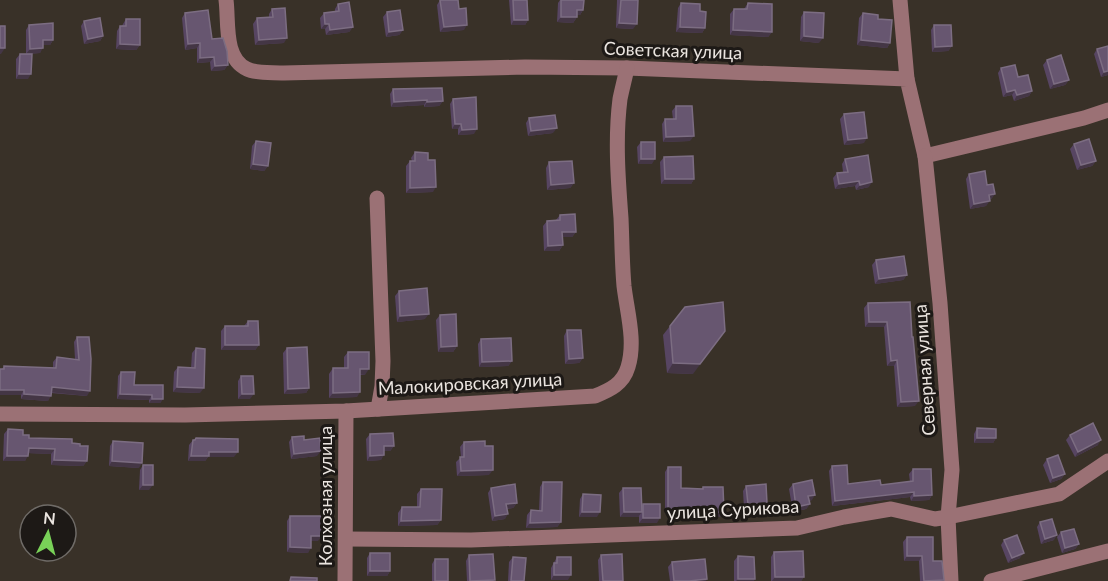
<svg xmlns="http://www.w3.org/2000/svg" width="1108" height="581" font-family="Lato,sans-serif">
  <style>
    .lines { fill: none; stroke-linecap: round; stroke-linejoin: round }
    .minor { stroke: #9b7175; stroke-width: 15 }
    .wall { fill: #574562 }
    .shaded-wall { fill: #443645 }
    .building { fill: #675670; stroke: #7c6d82; stroke-width: 1.5 }
    .labels { text-anchor: middle; stroke-width: 6; stroke-linejoin: round; paint-order: stroke }
    .street-label { font-size: 18px; fill: #ebe5e0; stroke: #1d1916 }
  </style>
  <rect width="100%" height="100%" fill="#393128"/>
  <g class="lines">
    <g class="minor">
      <path d="M226,0c3,21 -3,58 21,69 10,5 26,3 37,4l241,-6 102,1 280,11 18,77 159,-38 24,-8"/>
      <polyline points="900,0 907,79"/>
      <polyline points="925,156 940,303 952,470 948,517 951,581"/>
      <polyline points="377,198 383,361 382,386 378,409"/>
      <path d="M0,414l185,1 161,-4 249,-15c15,-6 28,-12 33,-29 8,-26 -1,-55 -4,-81 -2,-23 -2,-46 -3,-68 -3,-39 -6,-80 -1,-119 2,-10 5,-21 7,-31"/>
      <polyline points="346,539 471,540 797,528 844,517 891,509 935,519 948,517 1059,494 1108,461"/>
      <polyline points="345,581 346,411"/>
      <polyline points="991,581 1108,551"/>
    </g>
  </g>
  <g class="wall">
    <polygon points="440,0 459,9 464,30 440,32 437,5"/>
    <polygon points="509,0 527,0 528,20 525,25 511,25"/>
    <polygon points="560,0 584,0 583,10 580,15 577,15 577,17 573,23 557,22 558,3"/>
    <polygon points="617,0 638,0 633,29 616,28"/>
    <polygon points="681,3 700,11 705,28 702,33 676,32 678,8"/>
    <polygon points="748,3 772,32 768,37 730,35 730,14 734,9 744,9"/>
    <polygon points="338,4 353,27 349,32 326,35 325,29 321,29 320,18 324,13 335,12 335,9"/>
    <polygon points="272,9 284,43 255,45 253,24 257,18 269,17 269,14"/>
    <polygon points="387,12 403,30 399,35 386,37 383,17"/>
    <polygon points="804,12 819,43 800,41 801,17"/>
    <polygon points="185,13 212,39 228,65 224,70 211,71 210,62 197,63 197,48 185,50 182,18"/>
    <polygon points="863,13 878,19 890,43 887,48 857,45 859,18"/>
    <polygon points="126,19 140,45 136,50 116,49 117,31 120,26 122,26 123,24"/>
    <polygon points="84,21 103,36 100,41 84,44 81,26"/>
    <polygon points="29,25 53,40 50,45 43,45 40,53 26,54 26,30"/>
    <polygon points="934,25 952,46 948,51 932,52 931,30"/>
    <polygon points="1097,49 1108,75 1101,77 1094,54"/>
    <polygon points="20,54 28,79 16,79 16,59"/>
    <polygon points="1047,60 1069,80 1065,85 1050,89 1043,65"/>
    <polygon points="1001,68 1018,77 1032,91 1029,96 1014,101 1012,95 1003,97 998,73"/>
    <polygon points="393,89 443,101 439,106 424,107 424,105 391,107 390,94"/>
    <polygon points="453,99 474,134 458,135 458,129 452,129 450,104"/>
    <polygon points="676,106 690,141 663,142 662,124 665,119 673,119 672,111"/>
    <polygon points="844,114 864,143 844,145 840,119"/>
    <polygon points="529,118 553,133 528,136 526,123"/>
    <polygon points="256,141 268,166 264,171 250,169 252,146"/>
    <polygon points="641,142 652,164 638,164 637,147"/>
    <polygon points="1074,144 1096,161 1092,166 1077,170 1070,149"/>
    <polygon points="415,152 433,192 406,193 406,166 410,161 412,161 411,158"/>
    <polygon points="664,157 694,179 691,184 661,184 660,162"/>
    <polygon points="845,159 869,187 856,190 855,186 835,189 833,178 837,173 843,172 842,164"/>
    <polygon points="549,162 574,183 570,188 547,190 546,168"/>
    <polygon points="969,174 987,185 995,194 991,199 989,199 986,206 970,209 966,179"/>
    <polygon points="560,215 576,232 572,237 562,237 563,245 559,251 544,251 543,226 547,221 556,220"/>
    <polygon points="876,260 907,275 903,280 875,284 872,265"/>
    <polygon points="399,291 425,319 397,322 395,296"/>
    <polygon points="910,302 915,406 897,407 894,366 887,366 884,327 865,327 864,308 868,303"/>
    <polygon points="440,315 457,346 453,352 438,352 436,320"/>
    <polygon points="248,321 259,345 255,350 221,350 221,331 225,326 244,326"/>
    <polygon points="670,326 693,374 667,373 663,335"/>
    <polygon points="567,330 583,358 579,363 565,364 564,336"/>
    <polygon points="77,337 87,396 51,393 48,401 21,399 21,395 2,369 4,366 53,368 53,362 57,357 75,359 74,342"/>
    <polygon points="481,339 512,361 508,366 479,367 478,344"/>
    <polygon points="196,348 200,393 173,392 174,372 178,367 191,368 192,353"/>
    <polygon points="287,348 309,388 306,393 284,394 283,353"/>
    <polygon points="348,352 365,375 360,375 357,397 329,398 329,374 333,368 344,368 344,357"/>
    <polygon points="121,372 134,385 163,399 160,403 149,403 149,400 117,399 118,376"/>
    <polygon points="241,376 250,399 238,399 238,381"/>
    <polygon points="977,428 996,438 993,443 974,443 974,434"/>
    <polygon points="8,429 23,435 29,438 72,443 80,446 87,461 83,466 51,465 51,454 28,453 25,461 3,461 4,434"/>
    <polygon points="370,434 394,446 390,451 384,451 381,460 367,461 366,439"/>
    <polygon points="1070,435 1098,445 1075,457 1066,440"/>
    <polygon points="292,437 304,440 317,456 291,459 289,442"/>
    <polygon points="196,438 234,457 208,457 205,461 188,461 189,445 193,440 194,440"/>
    <polygon points="113,441 139,468 109,466 110,446"/>
    <polygon points="464,442 485,446 489,475 457,476 456,462 461,457 460,447"/>
    <polygon points="1047,459 1065,474 1061,479 1050,483 1043,465"/>
    <polygon points="143,465 149,490 139,490 140,470"/>
    <polygon points="832,466 848,484 881,485 910,482 909,474 913,469 932,495 929,500 911,501 910,497 832,506 829,471"/>
    <polygon points="668,467 681,488 701,489 703,487 720,517 700,517 700,514 665,514 665,472"/>
    <polygon points="543,482 561,522 557,527 526,528 527,515 531,510 539,511 540,487"/>
    <polygon points="793,484 812,500 809,501 810,504 806,509 793,512 789,489"/>
    <polygon points="746,486 767,503 763,508 744,509 743,491"/>
    <polygon points="491,488 517,503 513,508 507,509 505,519 492,521 488,493"/>
    <polygon points="623,488 642,505 643,504 657,523 639,523 639,516 638,517 620,517 619,493"/>
    <polygon points="421,489 441,520 437,525 398,526 398,513 402,507 417,507 417,494"/>
    <polygon points="583,494 597,517 579,517 580,499"/>
    <polygon points="290,516 318,541 311,541 308,553 287,552 287,521"/>
    <polygon points="1040,522 1054,540 1041,544 1037,527"/>
    <polygon points="1061,532 1079,544 1075,549 1062,553 1057,537"/>
    <polygon points="907,537 943,581 920,581 919,561 904,561 903,542"/>
    <polygon points="1004,540 1020,558 1008,563 1001,545"/>
    <polygon points="774,552 804,577 801,581 771,581 771,557"/>
    <polygon points="370,553 390,571 387,576 367,576 367,558"/>
    <polygon points="469,555 494,581 467,581 466,561"/>
    <polygon points="601,555 623,581 599,581 598,560"/>
    <polygon points="738,556 754,581 734,581 734,561"/>
    <polygon points="513,557 524,581 508,581 509,562"/>
    <polygon points="557,557 568,580 551,580 551,568"/>
    <polygon points="435,559 448,581 432,581 432,564"/>
    <polygon points="672,562 706,581 670,581 668,567"/>
  </g>
  <g class="shaded-wall">
    <polygon points="577,10 583,10 580,15 573,15"/>
    <polygon points="561,17 577,17 573,23 557,22"/>
    <polygon points="514,20 528,20 525,25 511,25"/>
    <polygon points="619,23 637,24 633,29 616,28"/>
    <polygon points="325,24 329,24 325,29 321,29"/>
    <polygon points="467,25 464,30 440,32 444,27"/>
    <polygon points="353,27 349,32 326,35 330,30"/>
    <polygon points="680,27 705,28 702,33 676,32"/>
    <polygon points="403,30 399,35 386,37 389,32"/>
    <polygon points="733,30 772,32 768,37 730,35"/>
    <polygon points="103,36 100,41 84,44 88,39"/>
    <polygon points="804,36 823,38 819,43 800,41"/>
    <polygon points="287,38 284,43 255,45 259,40"/>
    <polygon points="43,40 53,40 50,45 39,45"/>
    <polygon points="861,40 890,43 887,48 857,45"/>
    <polygon points="200,43 197,48 185,50 188,44"/>
    <polygon points="120,44 140,45 136,50 116,49"/>
    <polygon points="952,46 948,51 932,52 935,47"/>
    <polygon points="0,48 5,48 1,54 0,54"/>
    <polygon points="43,48 40,53 26,54 30,49"/>
    <polygon points="214,57 210,62 197,63 200,58"/>
    <polygon points="228,65 224,70 211,71 215,66"/>
    <polygon points="1108,71 1108,75 1101,77 1104,72"/>
    <polygon points="19,74 31,74 28,79 16,79"/>
    <polygon points="1069,80 1065,85 1050,89 1054,84"/>
    <polygon points="1015,90 1012,95 1003,97 1007,92"/>
    <polygon points="1032,91 1029,96 1014,101 1017,95"/>
    <polygon points="427,100 424,105 391,107 394,102"/>
    <polygon points="443,101 439,106 424,107 427,102"/>
    <polygon points="455,124 461,124 458,129 452,129"/>
    <polygon points="557,128 553,133 528,136 531,131"/>
    <polygon points="477,129 474,134 458,135 462,130"/>
    <polygon points="694,136 690,141 663,142 666,137"/>
    <polygon points="867,138 864,143 844,145 848,140"/>
    <polygon points="641,159 655,159 652,164 638,164"/>
    <polygon points="1096,161 1092,166 1077,170 1081,165"/>
    <polygon points="253,164 268,166 264,171 250,169"/>
    <polygon points="665,179 694,179 691,184 661,184"/>
    <polygon points="859,181 855,186 835,189 839,184"/>
    <polygon points="872,182 869,187 856,190 860,185"/>
    <polygon points="574,183 570,188 547,190 551,185"/>
    <polygon points="436,187 433,192 406,193 410,188"/>
    <polygon points="995,194 991,199 985,200 989,195"/>
    <polygon points="990,201 986,206 970,209 974,204"/>
    <polygon points="562,232 576,232 572,237 558,237"/>
    <polygon points="563,245 559,251 544,251 548,246"/>
    <polygon points="907,275 903,280 875,284 879,279"/>
    <polygon points="429,314 425,319 397,322 400,316"/>
    <polygon points="869,322 887,322 884,327 865,327"/>
    <polygon points="725,331 693,374 667,373 673,363"/>
    <polygon points="225,345 259,345 255,350 221,350"/>
    <polygon points="457,346 453,352 438,352 441,347"/>
    <polygon points="583,358 579,363 565,364 569,359"/>
    <polygon points="897,360 894,366 887,366 891,361"/>
    <polygon points="512,361 508,366 479,367 482,362"/>
    <polygon points="360,369 369,369 365,375 356,374"/>
    <polygon points="52,387 90,391 87,396 48,392"/>
    <polygon points="177,387 204,388 200,393 173,392"/>
    <polygon points="309,388 306,393 284,394 288,389"/>
    <polygon points="0,390 24,390 21,395 0,395"/>
    <polygon points="360,392 357,397 329,398 333,393"/>
    <polygon points="24,394 51,396 48,401 21,399"/>
    <polygon points="120,394 152,395 149,400 117,399"/>
    <polygon points="242,394 254,394 250,399 238,399"/>
    <polygon points="152,399 163,399 160,403 149,403"/>
    <polygon points="919,401 915,406 897,407 901,402"/>
    <polygon points="977,438 996,438 993,443 974,443"/>
    <polygon points="1101,440 1098,445 1075,457 1078,452"/>
    <polygon points="384,446 394,446 390,451 380,451"/>
    <polygon points="29,448 55,449 51,454 25,453"/>
    <polygon points="321,451 317,456 291,459 294,454"/>
    <polygon points="209,452 238,452 234,457 208,457 205,461 188,461 191,456"/>
    <polygon points="384,455 381,460 367,461 370,456"/>
    <polygon points="7,456 28,456 25,461 3,461"/>
    <polygon points="54,460 87,461 83,466 51,465"/>
    <polygon points="112,461 142,463 139,468 109,466"/>
    <polygon points="493,470 489,475 457,476 461,471"/>
    <polygon points="1065,474 1061,479 1050,483 1053,478"/>
    <polygon points="143,485 153,485 149,490 139,490"/>
    <polygon points="914,492 910,497 832,506 835,501"/>
    <polygon points="815,495 812,500 805,501 808,496"/>
    <polygon points="932,495 929,500 911,501 914,496"/>
    <polygon points="517,503 513,508 503,509 506,504"/>
    <polygon points="767,503 763,508 744,509 748,504"/>
    <polygon points="810,504 806,509 793,512 796,507"/>
    <polygon points="668,509 703,509 700,514 665,514"/>
    <polygon points="582,512 600,512 597,517 579,517"/>
    <polygon points="624,512 642,512 638,517 620,517"/>
    <polygon points="703,512 724,512 720,517 700,517"/>
    <polygon points="508,514 505,519 492,521 495,516"/>
    <polygon points="643,518 660,518 657,523 639,523"/>
    <polygon points="441,520 437,525 398,526 401,521"/>
    <polygon points="561,522 557,527 526,528 530,523"/>
    <polygon points="1057,535 1054,540 1041,544 1045,539"/>
    <polygon points="311,536 322,536 318,541 307,541"/>
    <polygon points="1079,544 1075,549 1062,553 1065,548"/>
    <polygon points="290,547 311,548 308,553 287,552"/>
    <polygon points="1024,553 1020,558 1008,563 1012,558"/>
    <polygon points="907,556 922,556 919,561 904,561"/>
    <polygon points="370,571 390,571 387,576 367,576"/>
    <polygon points="554,575 571,575 568,580 551,580"/>
    <polygon points="775,577 804,577 801,581 772,581"/>
    <polygon points="707,579 706,581 689,581"/>
    <polygon points="738,579 755,579 754,581 736,581"/>
  </g>
  <g class="building">
    <polygon points="440,0 458,0 459,9 466,8 467,25 444,27"/>
    <polygon points="513,0 527,0 528,20 514,20"/>
    <polygon points="561,0 584,0 583,10 577,10 577,17 561,17"/>
    <polygon points="621,0 638,0 637,24 619,23"/>
    <polygon points="349,2 353,27 330,30 329,24 325,24 324,13 339,11 338,4"/>
    <polygon points="681,3 700,4 700,11 706,12 705,28 680,27"/>
    <polygon points="748,3 772,4 772,32 733,30 734,9 747,9"/>
    <polygon points="285,8 287,38 259,40 257,18 273,17 272,9"/>
    <polygon points="208,10 212,39 223,38 227,51 228,65 215,66 214,57 200,58 200,43 188,44 185,13"/>
    <polygon points="400,10 403,30 389,32 387,12"/>
    <polygon points="804,12 824,13 823,38 804,36"/>
    <polygon points="863,13 878,15 878,19 892,20 890,43 861,40"/>
    <polygon points="100,18 103,36 88,39 84,21"/>
    <polygon points="126,19 140,19 140,45 120,44 120,26 126,26"/>
    <polygon points="53,23 53,40 43,40 43,48 30,49 29,25"/>
    <polygon points="934,25 951,25 952,46 935,47"/>
    <rect x="0" y="26" width="5" height="22"/>
    <polygon points="1108,46 1108,71 1104,72 1097,49"/>
    <polygon points="20,54 32,54 31,74 19,74"/>
    <polygon points="1061,55 1069,80 1054,84 1047,60"/>
    <polygon points="1015,65 1018,77 1028,75 1032,91 1017,95 1015,90 1007,92 1001,68"/>
    <polygon points="442,88 443,101 427,102 427,100 394,102 393,89"/>
    <polygon points="476,97 477,129 462,130 461,124 455,124 453,99"/>
    <polygon points="676,106 692,106 694,136 666,137 665,119 676,119"/>
    <polygon points="864,112 867,138 848,140 844,114"/>
    <polygon points="555,115 557,128 531,131 529,118"/>
    <polygon points="1089,139 1096,161 1081,165 1074,144"/>
    <polygon points="256,141 271,143 268,166 253,164"/>
    <rect x="641" y="142" width="14" height="17"/>
    <polygon points="415,152 428,153 428,160 435,160 436,187 410,188 410,161 415,161"/>
    <polygon points="868,155 872,182 860,185 859,181 839,184 837,173 848,172 845,159"/>
    <polygon points="693,156 694,179 665,179 664,157"/>
    <polygon points="572,161 574,183 551,185 549,162"/>
    <polygon points="985,171 987,185 993,184 995,194 989,195 990,201 974,204 969,174"/>
    <polygon points="575,214 576,232 562,232 563,245 548,246 547,221 560,220 560,215"/>
    <polygon points="904,256 907,275 879,279 876,260"/>
    <polygon points="427,288 429,314 400,316 399,291"/>
    <polygon points="723,302 725,331 700,364 673,363 670,326 685,307"/>
    <polygon points="910,302 912,337 913,337 919,401 901,402 897,360 891,361 887,322 869,322 868,303"/>
    <polygon points="456,314 457,346 441,347 440,315"/>
    <polygon points="248,321 258,321 259,345 225,345 225,326 248,326"/>
    <polygon points="567,330 581,330 583,358 569,359"/>
    <polygon points="77,337 89,337 91,359 90,391 52,387 51,396 24,394 24,390 0,390 0,369 4,369 4,366 56,368 57,357 79,360"/>
    <polygon points="511,338 512,361 482,362 481,339"/>
    <polygon points="307,347 309,388 288,389 287,348"/>
    <polygon points="196,348 205,349 204,388 177,387 178,367 195,368"/>
    <polygon points="348,352 369,352 369,369 360,369 360,392 333,393 333,368 348,368"/>
    <polygon points="121,372 135,372 134,385 163,385 163,399 152,399 152,395 120,394"/>
    <polygon points="241,376 253,376 254,394 242,394"/>
    <polygon points="1093,423 1101,440 1078,452 1070,435"/>
    <polygon points="977,428 996,429 996,438 977,438"/>
    <polygon points="8,429 23,430 23,435 29,435 29,438 72,439 72,443 80,444 80,446 88,446 87,461 54,460 55,449 29,448 28,456 7,456"/>
    <polygon points="393,433 394,446 384,446 384,455 370,456 370,434"/>
    <polygon points="304,436 304,440 320,438 321,451 294,454 292,437"/>
    <polygon points="196,438 238,439 238,452 209,452 209,456 191,456 193,440 195,440"/>
    <polygon points="113,441 143,443 142,463 112,461"/>
    <polygon points="485,441 485,446 493,446 493,470 461,471 460,457 464,457 464,442"/>
    <polygon points="1058,455 1065,474 1053,478 1047,459"/>
    <rect x="143" y="465" width="10" height="20"/>
    <polygon points="847,465 848,484 880,480 881,485 913,481 913,469 931,469 932,495 914,496 914,492 835,501 832,466"/>
    <polygon points="668,467 681,467 681,488 703,489 703,487 723,487 724,512 703,512 703,509 668,509"/>
    <polygon points="812,480 815,495 808,496 810,504 796,507 793,484"/>
    <polygon points="543,482 562,482 561,522 530,523 531,510 542,511"/>
    <polygon points="515,484 517,503 506,504 508,514 495,516 491,488"/>
    <polygon points="766,484 767,503 748,504 746,486"/>
    <polygon points="623,488 641,488 642,512 624,512"/>
    <polygon points="421,489 442,489 441,520 401,521 402,507 420,507"/>
    <polygon points="583,494 601,495 600,512 582,512"/>
    <rect x="643" y="504" width="17" height="14"/>
    <polygon points="290,516 322,516 322,536 311,536 311,548 290,547"/>
    <polygon points="1052,519 1057,535 1045,539 1040,522"/>
    <polygon points="1074,529 1079,544 1065,548 1061,532"/>
    <polygon points="1017,535 1024,553 1012,558 1004,540"/>
    <polygon points="907,537 933,537 933,561 942,561 944,580 924,581 922,556 907,556"/>
    <polygon points="803,551 804,577 775,577 774,552"/>
    <rect x="370" y="553" width="20" height="18"/>
    <polygon points="493,554 495,580 470,581 469,555"/>
    <polygon points="622,554 623,581 603,581 601,555"/>
    <polygon points="738,556 754,557 755,579 738,579"/>
    <polygon points="513,557 526,558 524,581 511,581"/>
    <polygon points="557,557 571,557 571,575 554,575 554,563 557,563"/>
    <rect x="435" y="559" width="13" height="22"/>
    <polygon points="705,559 707,579 689,581 674,581 672,562"/>
    <polygon points="291,577 317,578 317,581 290,581"/>
  </g>
  <g class="labels">
    <g class="street-label">
      <text transform="translate(673 51) rotate(2)" y="6">Советская улица</text>
      <text transform="translate(925 370) rotate(-94)" y="6">Северная улица</text>
      <text transform="translate(470 384) rotate(-3)" y="6">Малокировская улица</text>
      <text transform="translate(326 496) rotate(-90)" y="6">Колхозная улица</text>
      <text transform="translate(733 510) rotate(-3)" y="6">улица Сурикова</text>
    </g>
  </g>
  <g transform="translate(48 533) rotate(6)"><circle r="28" fill="#1d1916" stroke="#6f6b67" stroke-width="1.5"/>
  <path d="M0-4.5L10 22L0 15L-10 22Z" fill="#79d158"/>
  <text y="-9" font-size="16" font-weight="bold" text-anchor="middle" fill="#ebe5e0">N</text>
  </g>
</svg>
